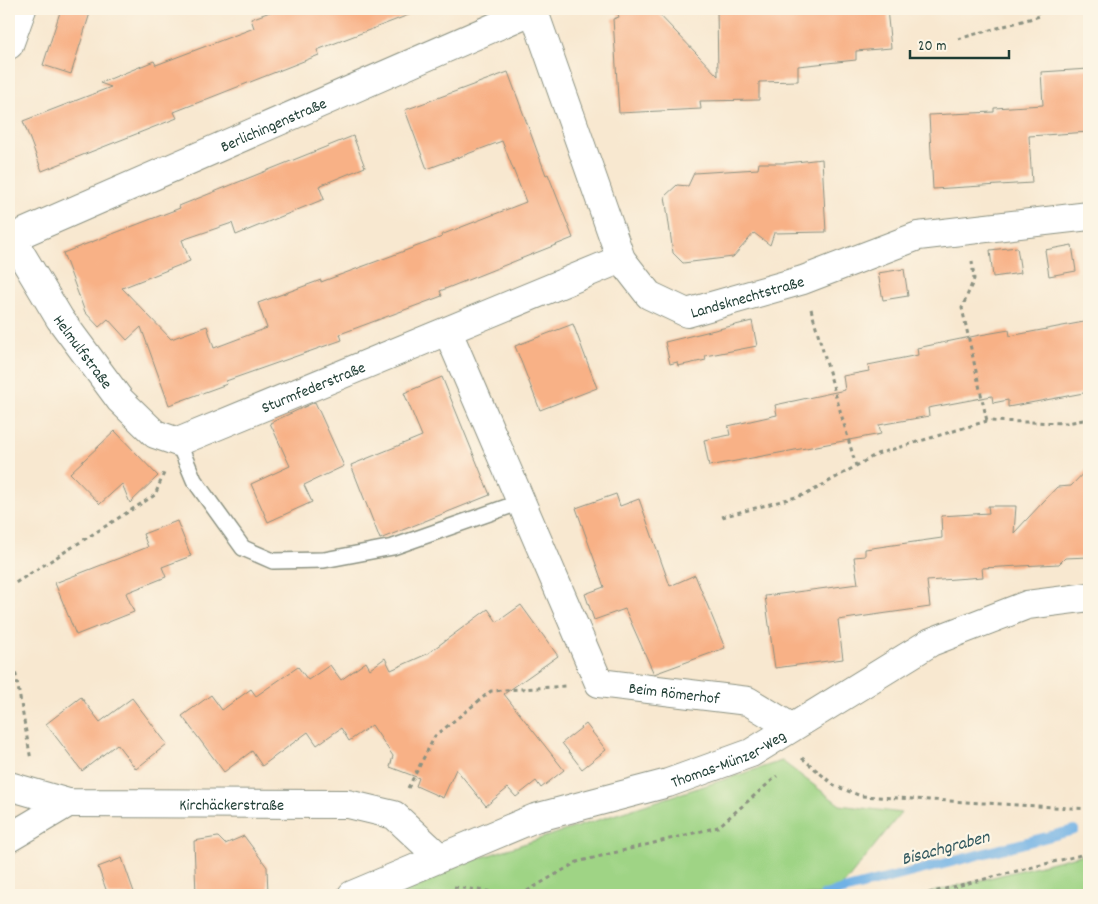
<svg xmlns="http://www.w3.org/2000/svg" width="1098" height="904" font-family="Dekko,sans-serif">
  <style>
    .green { fill: #9fd485; stroke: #5f885c }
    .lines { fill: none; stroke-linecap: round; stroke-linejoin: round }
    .stream { stroke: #70b1e5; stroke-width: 10 }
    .building { fill: #f8b186 }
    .service-casing { stroke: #8c9282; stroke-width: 18 }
    .minor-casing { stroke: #8c9282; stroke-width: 30 }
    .path { stroke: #8c9282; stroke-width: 3; stroke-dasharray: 4 4; stroke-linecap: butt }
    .service { stroke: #fff; stroke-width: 15 }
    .minor { stroke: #fff; stroke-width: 28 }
    .labels { text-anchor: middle; stroke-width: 4.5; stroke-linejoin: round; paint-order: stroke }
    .street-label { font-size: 16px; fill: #1f3d34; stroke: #fcf5e5 }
    .water-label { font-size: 18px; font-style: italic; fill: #335a60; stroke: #fcf5e5 }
  </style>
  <rect width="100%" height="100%" fill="#fcf5e5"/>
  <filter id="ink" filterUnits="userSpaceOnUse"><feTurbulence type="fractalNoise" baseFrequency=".02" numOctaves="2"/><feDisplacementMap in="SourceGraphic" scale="10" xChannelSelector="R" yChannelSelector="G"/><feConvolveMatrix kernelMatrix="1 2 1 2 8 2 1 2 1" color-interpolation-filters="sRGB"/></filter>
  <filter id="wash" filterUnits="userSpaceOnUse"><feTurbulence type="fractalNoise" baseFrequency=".0096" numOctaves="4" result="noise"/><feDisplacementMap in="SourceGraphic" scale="20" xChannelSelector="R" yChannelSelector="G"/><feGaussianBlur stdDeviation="1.12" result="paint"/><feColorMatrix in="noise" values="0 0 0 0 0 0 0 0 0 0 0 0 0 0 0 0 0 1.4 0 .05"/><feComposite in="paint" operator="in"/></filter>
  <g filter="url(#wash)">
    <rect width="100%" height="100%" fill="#f8e8d0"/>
    <g class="green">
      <polygon points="782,761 840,805 901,813 835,895 381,895 461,864"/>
      <polygon points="1089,853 1089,895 921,895"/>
    </g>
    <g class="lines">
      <polyline class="stream" points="824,895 1074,830"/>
    </g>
    <g id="blocks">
      <g class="building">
        <polygon points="61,9 76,9 90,13 71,74 43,65"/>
        <polygon points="278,9 418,9 419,11 317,50 319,55 174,112 177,118 42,171 23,121 111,87 100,83 154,61 156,65 254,28 251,19"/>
        <polygon points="616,9 654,9 718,76 717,9 887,9 891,48 856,51 856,60 798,66 798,81 759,82 759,100 700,101 701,109 619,113 613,19 619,17"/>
        <polygon points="1089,69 1089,132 1029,136 1032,183 933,189 929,115 994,112 994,108 1043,105 1041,72"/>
        <polygon points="508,72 546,175 548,174 573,238 440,291 442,296 340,334 342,340 226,381 227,384 169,405 141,327 127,340 108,319 99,327 85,312 63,253 180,208 179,206 353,136 365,167 319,186 324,199 236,235 232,223 182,240 190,261 122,288 171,339 207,326 214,348 267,328 258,303 321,280 321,282 442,237 441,235 526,202 502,141 427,169 405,110"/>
        <polygon points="822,159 826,232 774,233 770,245 754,233 733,257 683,263 673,253 665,196 677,185 688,186 694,173 758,169 759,163 787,163"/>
        <polygon points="1072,245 1076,271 1049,276 1045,250"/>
        <polygon points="1017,247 1021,273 993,277 990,250"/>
        <polygon points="904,269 908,296 883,300 878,273"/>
        <polygon points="752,321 757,346 705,356 706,360 678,366 677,362 670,364 665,342"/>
        <polygon points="1089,321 1089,392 1008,407 1008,400 993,403 992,396 928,408 929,416 879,425 881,434 709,466 704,440 730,435 728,426 777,415 775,405 845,390 843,376 869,371 868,365 918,355 917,348 980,335 1009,330 1010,336"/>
        <polygon points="573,324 597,388 540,410 515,346"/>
        <polygon points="442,377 490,495 380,539 351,465 422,436 404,393"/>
        <polygon points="315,402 344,466 304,485 312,502 268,522 251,484 290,466 270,423"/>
        <polygon points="115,431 158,476 130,503 122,484 100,504 70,473"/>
        <polygon points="1089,467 1089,557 1065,558 1059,564 982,568 983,577 927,581 930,607 838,620 843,659 775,668 765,596 858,584 854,557 865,556 865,549 942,538 941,516 989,513 988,506 1016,506 1014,533 1057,487 1071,486"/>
        <polygon points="616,494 620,506 639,499 670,586 695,575 725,648 654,674 625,609 594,620 585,594 604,587 576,508"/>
        <polygon points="177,521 191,556 162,567 166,577 126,593 134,612 76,635 55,583 148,547 143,534"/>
        <polygon points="521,605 558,656 504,694 564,770 541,788 536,781 516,797 508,788 486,806 456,769 443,798 416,786 419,778 390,767 393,756 372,725 349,741 341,728 317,745 308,732 262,766 252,751 224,772 182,716 211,695 222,710 251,689 256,696 298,667 308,680 330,665 341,680 366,662 370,669 385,658 391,670 427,654 488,609 497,622"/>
        <polygon points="81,697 100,722 132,698 167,744 136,769 117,744 82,771 46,724"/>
        <polygon points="586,724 606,750 582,769 562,743"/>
        <polygon points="244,836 267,867 268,895 196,895 194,841 218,837 225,844"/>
        <polygon points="122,858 135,895 108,895 98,867"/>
      </g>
    </g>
  </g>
  <g filter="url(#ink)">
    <use href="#blocks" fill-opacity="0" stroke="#8c9282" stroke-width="1"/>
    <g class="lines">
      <defs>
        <polyline id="service" points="178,442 194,480 243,548 273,561 324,560 393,547 521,502"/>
        <g id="minor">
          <path id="s1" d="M533,9l88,250 28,36 38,18 116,-33 115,-44 171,-20"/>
          <polyline points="9,45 22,9"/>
          <path id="s2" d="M9,234l51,85 60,81 35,34 23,8 443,-183"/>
          <path id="s3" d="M9,239l527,-230"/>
          <path id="s4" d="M448,332l151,351 149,18 43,26"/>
          <path id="s5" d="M9,786l59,17 280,1 46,11 45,42"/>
          <polyline points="9,838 68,803"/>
          <path id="s6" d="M352,895l183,-77 133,-35 83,-30 180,-111 96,-37 62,-8"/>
        </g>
      </defs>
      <use href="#service" class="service-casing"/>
      <use href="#minor" class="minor-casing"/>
      <g class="path">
        <polyline points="958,39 1040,16 1038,9"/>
        <polyline points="972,261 974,279 962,308 987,421"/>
        <polyline points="811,309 856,466"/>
        <polyline points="722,517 807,494 877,454 987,421 1067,423 1089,419"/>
        <polyline points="9,587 155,495 164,473"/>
        <polyline points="9,659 15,670 31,760"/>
        <polyline points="802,758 835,786 861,796 1089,809"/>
        <polyline points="408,788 435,736 491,691 566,686"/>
        <polyline points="454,887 516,895"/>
        <polyline points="520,895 577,862 718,827 777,776"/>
        <polyline points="921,895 1089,853"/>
      </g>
      <use href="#service" class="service"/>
      <use href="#minor" class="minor"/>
    </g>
  </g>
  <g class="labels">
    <g class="street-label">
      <text dy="6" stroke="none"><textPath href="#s3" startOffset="288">Berlichingenstraße</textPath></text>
      <text dy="6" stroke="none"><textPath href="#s1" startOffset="415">Landsknechtstraße</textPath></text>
      <text dy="6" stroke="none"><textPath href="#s2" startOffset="139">Helmulfstraße</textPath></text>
      <text dy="6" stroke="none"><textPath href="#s2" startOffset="419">Sturmfederstraße</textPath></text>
      <text dy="6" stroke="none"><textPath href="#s4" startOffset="458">Beim Römerhof</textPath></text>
      <text dy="6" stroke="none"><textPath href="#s6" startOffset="401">Thomas-Münzer-Weg</textPath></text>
      <text dy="6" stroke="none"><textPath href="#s5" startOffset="225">Kirchäckerstraße</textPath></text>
    </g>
    <g class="water-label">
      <text transform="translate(945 847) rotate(-15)" y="6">Bisachgraben</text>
    </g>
  </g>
  <rect width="1098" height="904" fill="none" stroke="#fcf5e5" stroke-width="30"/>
  <path d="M910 50v8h99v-8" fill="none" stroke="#1f3d34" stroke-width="2.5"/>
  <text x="918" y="50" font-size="15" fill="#1f3d34" stroke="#fcf5e5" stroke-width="4" paint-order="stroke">20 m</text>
</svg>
